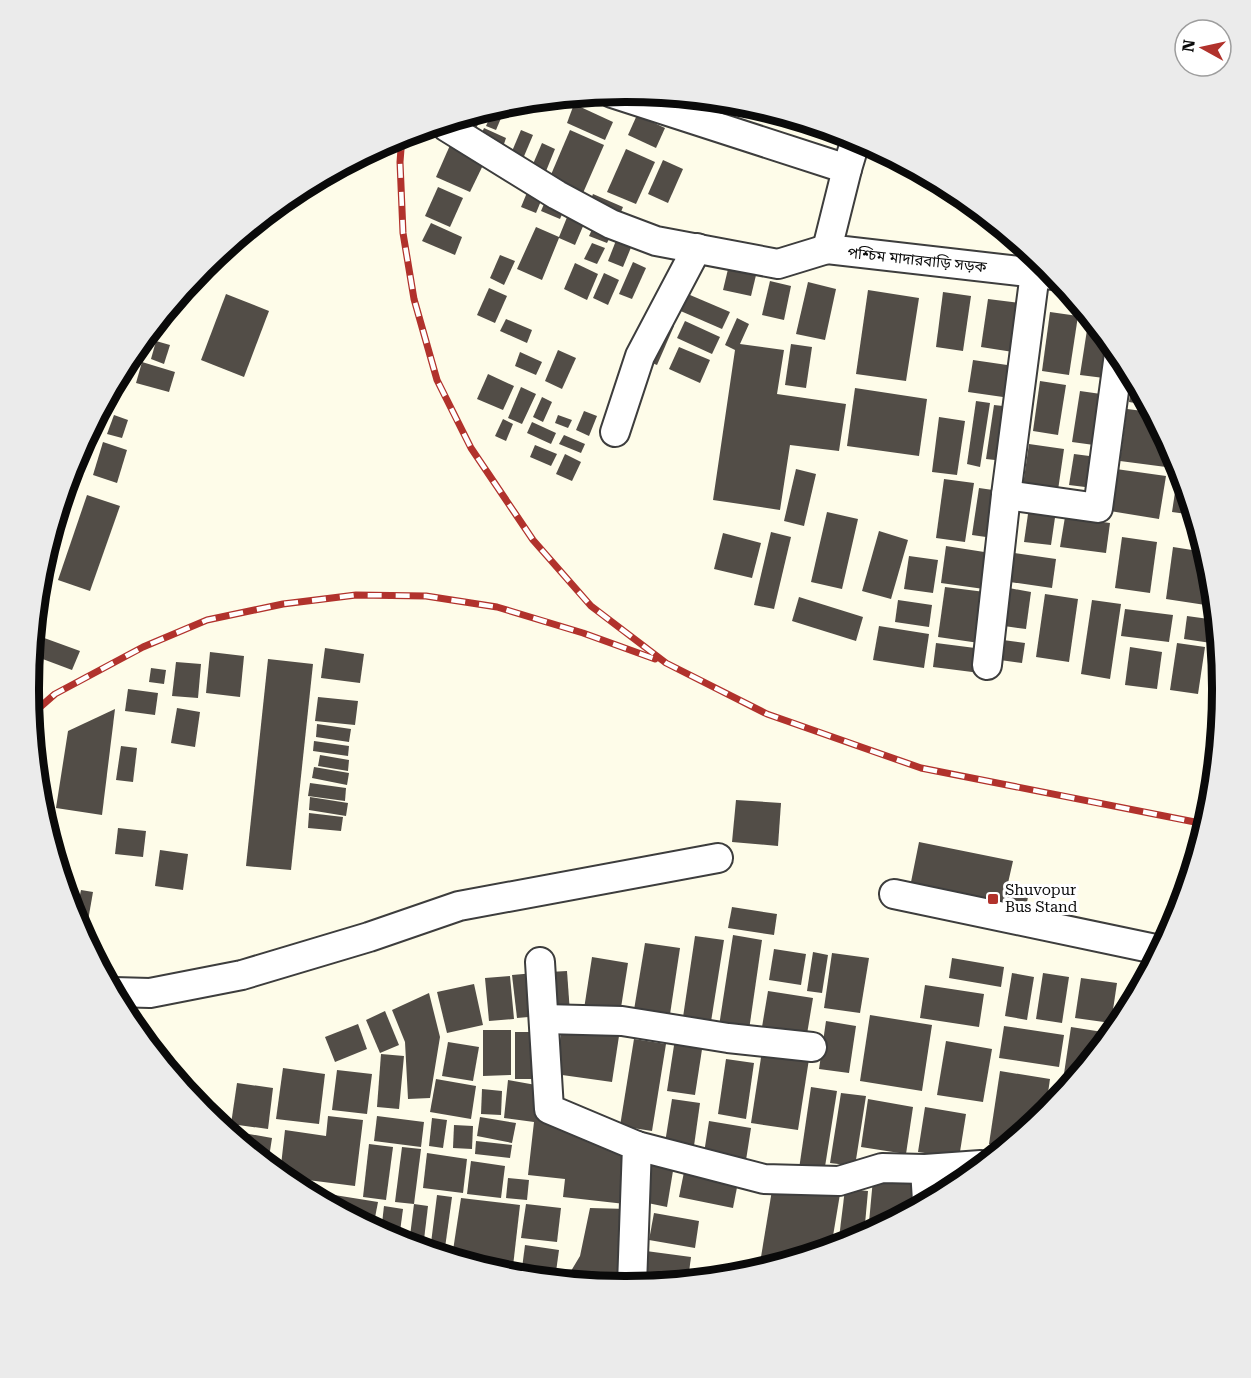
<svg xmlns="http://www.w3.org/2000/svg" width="1251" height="1378" font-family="'Roboto Serif','Noto Sans Bengali',serif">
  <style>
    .building { fill: #524d47 }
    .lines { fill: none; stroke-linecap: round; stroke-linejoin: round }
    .minor-casing { stroke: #3d3d3d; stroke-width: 32 }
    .minor { stroke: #fff; stroke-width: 28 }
    .rail-casing { stroke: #b1322c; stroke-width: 7 }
    .rail { stroke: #fff; stroke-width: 4.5; stroke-dasharray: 14; stroke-linecap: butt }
    .poi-dot { fill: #b1322c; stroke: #fff; stroke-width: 2 }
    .labels { text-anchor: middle; stroke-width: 6; stroke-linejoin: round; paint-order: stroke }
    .street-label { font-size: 15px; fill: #0a0a0a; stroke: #fff }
    .poi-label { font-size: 15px; fill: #0a0a0a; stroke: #fff; text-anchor: start }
    .rim { fill: none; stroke: #0a0a0a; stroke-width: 8 }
  </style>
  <rect width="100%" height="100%" fill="#fefce9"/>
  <g class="building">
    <polygon points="658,95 709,100 702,119"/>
    <polygon points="507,104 496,130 486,126 494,108"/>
    <polygon points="574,104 613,122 605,140 567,123"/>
    <polygon points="484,111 475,131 454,120"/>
    <polygon points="637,115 665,128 656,148 628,135"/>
    <polygon points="781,115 820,127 819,131 781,117"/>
    <polygon points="484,128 506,138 503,147 480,137"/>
    <polygon points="521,130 533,135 522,161 510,156"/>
    <polygon points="570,130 604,145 583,193 550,177"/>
    <polygon points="451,143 486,159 470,192 436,177"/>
    <polygon points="542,143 555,149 544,176 530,171"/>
    <polygon points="626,149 655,162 636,204 607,192"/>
    <polygon points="663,160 683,169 668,203 648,194"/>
    <polygon points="531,183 546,189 536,213 521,207"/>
    <polygon points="438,187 463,198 450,227 425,216"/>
    <polygon points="593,194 623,207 618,219 588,206"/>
    <polygon points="547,197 566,205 560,219 541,211"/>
    <polygon points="570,210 587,217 575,245 559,238 542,280 517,269 536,227 559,237"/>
    <polygon points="431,223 462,237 455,255 422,241"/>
    <polygon points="594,225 612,233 607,243 589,236"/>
    <polygon points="617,238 632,245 623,267 608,261"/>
    <polygon points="592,243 605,248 597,264 584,259"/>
    <polygon points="500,255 515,261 504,285 490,278"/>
    <polygon points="633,262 646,268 632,299 619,294"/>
    <polygon points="575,263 598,274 587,300 564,289"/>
    <polygon points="729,265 757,271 751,296 723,290"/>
    <polygon points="604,273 619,280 608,305 593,298"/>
    <polygon points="770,281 791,286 784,320 762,315"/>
    <polygon points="808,282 836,289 825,340 796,334"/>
    <polygon points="489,288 507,296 495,323 477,315"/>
    <polygon points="868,290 919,298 906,381 856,374"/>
    <polygon points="683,292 730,312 722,329 676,309"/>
    <polygon points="943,292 971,296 963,351 936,347"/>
    <polygon points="226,294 269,311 244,377 201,360"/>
    <polygon points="988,299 1020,303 1013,352 981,347"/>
    <polygon points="1050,312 1078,316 1069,375 1042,371"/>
    <polygon points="1089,317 1109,342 1104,378 1080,375"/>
    <polygon points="737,318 749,324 740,344 784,350 777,394 846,404 839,451 790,445 780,510 713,500 735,350 725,345"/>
    <polygon points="506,319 532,330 527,343 500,331"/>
    <polygon points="662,321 674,326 657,365 645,360"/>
    <polygon points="685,321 720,337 712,354 677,338"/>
    <polygon points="156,341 170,345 164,364 151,359"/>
    <polygon points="791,344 812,347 806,388 785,385"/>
    <polygon points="679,347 710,360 700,383 669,369"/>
    <polygon points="558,350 576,358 562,389 545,381"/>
    <polygon points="520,352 542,362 536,375 515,366"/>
    <polygon points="973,360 1014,366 1010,398 968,392"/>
    <polygon points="142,362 175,372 169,392 136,383"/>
    <polygon points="488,374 514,386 503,410 477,399"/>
    <polygon points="1132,377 1147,405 1129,402"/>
    <polygon points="1040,381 1066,385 1058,435 1033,431"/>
    <polygon points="521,387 536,394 522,424 508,418"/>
    <polygon points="855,388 927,399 919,456 847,446"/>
    <polygon points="1080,391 1101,394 1094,445 1072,442"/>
    <polygon points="542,397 552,402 543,422 533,417"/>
    <polygon points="976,401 990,403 980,467 967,464"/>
    <polygon points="994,405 1012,407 1004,461 986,459"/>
    <polygon points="1127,409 1151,412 1170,447 1166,467 1120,461"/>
    <polygon points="584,411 597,416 589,436 576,430"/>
    <polygon points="114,415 128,420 122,438 107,434"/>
    <polygon points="558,415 572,420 568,428 555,423"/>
    <polygon points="939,417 965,421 957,475 932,472"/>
    <polygon points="503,419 513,424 506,441 495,436"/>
    <polygon points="532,422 556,433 551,444 527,433"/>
    <polygon points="564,435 585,444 581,453 559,444"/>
    <polygon points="103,442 127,450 117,483 93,475"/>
    <polygon points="1029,444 1064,449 1058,490 1023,485"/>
    <polygon points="535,445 557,454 551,466 530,457"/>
    <polygon points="565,454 581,462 572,481 556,474"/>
    <polygon points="1074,454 1097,457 1093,488 1069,485"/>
    <polygon points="1179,466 1194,515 1172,512"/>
    <polygon points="796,469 816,474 804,526 784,521"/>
    <polygon points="1116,469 1166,476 1159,519 1110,511"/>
    <polygon points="944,479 974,483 965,542 936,538"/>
    <polygon points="979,488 1000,491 993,538 972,535"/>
    <polygon points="87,495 120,506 90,591 58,580"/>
    <polygon points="1030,500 1057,504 1051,545 1024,542"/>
    <polygon points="827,512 858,519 842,589 811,582"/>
    <polygon points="1065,517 1110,523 1106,553 1060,547"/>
    <polygon points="879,531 908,540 891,599 862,591"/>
    <polygon points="771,532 791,537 774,609 754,605"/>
    <polygon points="723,533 761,543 752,578 714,569"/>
    <polygon points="1122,537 1157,542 1150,593 1115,588"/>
    <polygon points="946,546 997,554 991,590 941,583"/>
    <polygon points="1173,547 1205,552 1211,573 1213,595 1212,606 1166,599"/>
    <polygon points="1014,553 1056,559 1052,588 1010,582"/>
    <polygon points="909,556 938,560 933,593 904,589"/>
    <polygon points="945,587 993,593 986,644 938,637"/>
    <polygon points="1009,588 1031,592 1026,629 1004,626"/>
    <polygon points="1045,594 1078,599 1069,662 1036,657"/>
    <polygon points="799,597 863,617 856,641 792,621"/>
    <polygon points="898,600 932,605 929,627 895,622"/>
    <polygon points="1092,600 1121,604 1110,679 1081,674"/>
    <polygon points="1125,609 1173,615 1169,642 1121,636"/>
    <polygon points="1187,616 1216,620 1218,644 1184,639"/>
    <polygon points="879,626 929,634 924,668 873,660"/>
    <polygon points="36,635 80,651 72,670 32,655 33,644"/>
    <polygon points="1003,640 1025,643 1022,663 1000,660"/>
    <polygon points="936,643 983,649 980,673 933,667"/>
    <polygon points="1177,643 1205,647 1198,694 1170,690"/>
    <polygon points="1130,647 1162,652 1157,689 1125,685"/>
    <polygon points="325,648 364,654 360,683 321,678"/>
    <polygon points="210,652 244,656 240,697 206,693"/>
    <polygon points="268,659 313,664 291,870 246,866"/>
    <polygon points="176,662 201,664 198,698 172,696"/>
    <polygon points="151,668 166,670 164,684 149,682"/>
    <polygon points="128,689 158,693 155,715 125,711"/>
    <polygon points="318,697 358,701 355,725 315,721"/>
    <polygon points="177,708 200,712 195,747 171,743"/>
    <polygon points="115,709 102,815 56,808 68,731"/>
    <polygon points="317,724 351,729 349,742 316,737"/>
    <polygon points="314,741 349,746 348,756 313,751"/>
    <polygon points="121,746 137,748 133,782 116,780"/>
    <polygon points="320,755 349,760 348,771 318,766"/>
    <polygon points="314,767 349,773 347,785 312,778"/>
    <polygon points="310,783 346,788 345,801 308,796"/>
    <polygon points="310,797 348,803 346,816 309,810"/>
    <polygon points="736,800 781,803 778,846 732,842"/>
    <polygon points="309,813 343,817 341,831 308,828"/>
    <polygon points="118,828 146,831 143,857 115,854"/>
    <polygon points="919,842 1013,861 1008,883 1030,887 1025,912 910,887"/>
    <polygon points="160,850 188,854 183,890 155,886"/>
    <polygon points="81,890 93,892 85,938 75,919"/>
    <polygon points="732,907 777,914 774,935 728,928"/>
    <polygon points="733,935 762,940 749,1030 719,1026"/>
    <polygon points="695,936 724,940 710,1028 682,1024"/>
    <polygon points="645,943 680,948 669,1021 633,1016"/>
    <polygon points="774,949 806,954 801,985 769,980"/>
    <polygon points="813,952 828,955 822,993 807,991"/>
    <polygon points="832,953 869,958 860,1013 824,1008"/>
    <polygon points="592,957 628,963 620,1014 584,1009"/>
    <polygon points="952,958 1004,967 1001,987 949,978"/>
    <polygon points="567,971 570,1013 551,1015 549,972"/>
    <polygon points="535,973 540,1016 517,1018 512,975"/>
    <polygon points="1012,973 1034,977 1027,1020 1005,1016"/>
    <polygon points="1043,973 1069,977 1062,1023 1036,1019"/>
    <polygon points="510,976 514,1019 489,1021 485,978"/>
    <polygon points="1081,978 1117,983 1111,1023 1075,1018"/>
    <polygon points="474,984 483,1025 447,1033 437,992"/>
    <polygon points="925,985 984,994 979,1027 920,1018"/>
    <polygon points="768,991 813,998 806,1040 761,1033"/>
    <polygon points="1125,991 1137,993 1120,1023"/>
    <polygon points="429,993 440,1037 430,1098 408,1099 405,1042 392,1010"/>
    <polygon points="385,1011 399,1045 380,1053 366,1020"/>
    <polygon points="870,1015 932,1025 922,1091 860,1081"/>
    <polygon points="826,1021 856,1026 849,1073 819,1069"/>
    <polygon points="358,1024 367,1049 335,1062 325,1037"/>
    <polygon points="1004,1026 1064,1035 1059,1067 999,1058"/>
    <polygon points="562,1027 619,1036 612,1082 555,1074"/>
    <polygon points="1071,1027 1109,1033 1108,1037 1067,1088 1062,1087"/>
    <polygon points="483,1030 511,1030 511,1075 483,1076"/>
    <polygon points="515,1032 539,1032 540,1079 515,1079"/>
    <polygon points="634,1039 666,1044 652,1131 620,1126"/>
    <polygon points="675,1039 703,1043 695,1095 667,1091"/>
    <polygon points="946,1041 992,1049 983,1102 937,1095"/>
    <polygon points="448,1042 479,1047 473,1081 442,1076"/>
    <polygon points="762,1051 809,1059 798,1130 751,1123"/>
    <polygon points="381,1054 404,1056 399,1109 377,1107"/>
    <polygon points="726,1059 754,1063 746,1119 718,1114"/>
    <polygon points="283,1068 325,1074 319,1124 276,1119"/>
    <polygon points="337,1070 372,1074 367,1114 332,1110"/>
    <polygon points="1000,1071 1050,1079 1045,1114 1005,1146 989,1144"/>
    <polygon points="436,1079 476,1086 471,1119 430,1112"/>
    <polygon points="508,1080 547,1087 547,1112 629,1146 625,1204 563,1197 565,1179 528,1175 534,1122 504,1118"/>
    <polygon points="237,1083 273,1088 268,1129 231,1124"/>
    <polygon points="811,1087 837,1091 824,1173 799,1169"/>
    <polygon points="482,1089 502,1091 501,1115 481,1114"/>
    <polygon points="841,1093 866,1096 855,1166 830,1163"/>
    <polygon points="672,1099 700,1103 693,1153 664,1149"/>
    <polygon points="868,1099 913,1107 906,1154 861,1147"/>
    <polygon points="925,1107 966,1114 959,1158 918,1152"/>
    <polygon points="328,1116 363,1120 355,1186 284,1177 280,1174 285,1130 326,1136"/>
    <polygon points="377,1116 424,1122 421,1147 374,1141"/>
    <polygon points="480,1117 516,1123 512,1143 477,1136"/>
    <polygon points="432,1118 447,1120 443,1148 429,1146"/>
    <polygon points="709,1121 751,1128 746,1160 704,1153"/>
    <polygon points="454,1125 473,1126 472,1149 453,1148"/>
    <polygon points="226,1130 272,1138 268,1164"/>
    <polygon points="476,1141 512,1145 510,1158 475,1154"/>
    <polygon points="369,1144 393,1147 386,1200 363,1197"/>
    <polygon points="402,1147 421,1149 414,1204 395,1202"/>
    <polygon points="427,1153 467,1159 463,1193 423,1188"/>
    <polygon points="645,1160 674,1165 667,1207 638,1201"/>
    <polygon points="471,1161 505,1166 501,1198 467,1194"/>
    <polygon points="685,1167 739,1177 733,1208 679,1197"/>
    <polygon points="940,1176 965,1179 957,1186 937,1196"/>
    <polygon points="508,1178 529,1180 527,1200 506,1198"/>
    <polygon points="873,1179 919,1184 917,1207 868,1233"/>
    <polygon points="773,1184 840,1194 831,1248 759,1269"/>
    <polygon points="845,1189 868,1191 864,1235 855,1240 839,1238"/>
    <polygon points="322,1193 378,1202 373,1228 320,1199"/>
    <polygon points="437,1195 452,1197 444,1255 430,1251"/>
    <polygon points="461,1198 520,1205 512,1275 452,1257"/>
    <polygon points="414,1204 428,1206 423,1248 409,1244"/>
    <polygon points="526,1204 561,1208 557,1242 521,1238"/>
    <polygon points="384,1206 403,1209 399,1239 391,1237 381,1232"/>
    <polygon points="590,1208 628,1209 623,1286 587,1282 568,1276 580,1256"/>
    <polygon points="654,1213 699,1221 695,1248 649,1240"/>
    <polygon points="525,1245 559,1250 555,1279 521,1276"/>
    <polygon points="646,1251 691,1257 688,1280 641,1284"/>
  </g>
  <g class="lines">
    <defs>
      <g id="minor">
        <polyline points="612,93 847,169"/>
        <polyline points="447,127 557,195 611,224 656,241 778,264 827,249"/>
        <polyline points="856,139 847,169 827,249 1054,275"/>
        <polyline points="615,432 640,356 697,248"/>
        <polyline points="1006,495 1098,508 1119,354"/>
        <polyline points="987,665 1006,495 1035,273"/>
        <polyline points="894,894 1160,950"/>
        <polyline points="540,962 549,1109 637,1146 632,1285"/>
        <polyline points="114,992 150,993 242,975 369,937 459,906 718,858"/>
        <polyline points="544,1019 622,1021 728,1038 812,1047"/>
        <polyline points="637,1146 764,1179 839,1181 882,1168 925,1169 981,1165"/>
        <polyline points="925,1169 927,1201"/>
      </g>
    </defs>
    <use href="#minor" class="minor-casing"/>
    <use href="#minor" class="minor"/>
    <defs>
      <g id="rail">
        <polyline points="402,136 400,162 403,233 414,299 437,380 471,448 533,540 591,606 666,663 767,714 921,768 1205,824"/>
        <polyline points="31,715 55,694 143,647 207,620 283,604 356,595 426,596 497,607 583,633 655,659"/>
      </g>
    </defs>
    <use href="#rail" class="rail-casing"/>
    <use href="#rail" class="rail"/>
  </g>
  <rect class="poi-dot" x="987" y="893" width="12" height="12" rx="3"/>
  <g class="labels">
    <g class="street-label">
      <text transform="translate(917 260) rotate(6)" y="5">পশ্চিম মাদারবাড়ি সড়ক</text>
    </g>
    <g class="poi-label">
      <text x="1005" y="895">Shuvopur<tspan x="1005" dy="17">Bus Stand</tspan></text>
    </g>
  </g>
  <path d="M0 0H1251V1378H0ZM625 102H626A586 586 0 0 1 1212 688V690A586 586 0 0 1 626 1276H625A586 586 0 0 1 39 690V688A586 586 0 0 1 625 102Z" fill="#ebebeb" fill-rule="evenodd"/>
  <path class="rim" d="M625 102H626A586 586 0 0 1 1212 688V690A586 586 0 0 1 626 1276H625A586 586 0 0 1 39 690V688A586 586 0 0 1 625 102Z"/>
  <g transform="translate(1203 48) rotate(278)"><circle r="28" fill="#ffffff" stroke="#9d9d9d" stroke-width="1.5"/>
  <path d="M0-4.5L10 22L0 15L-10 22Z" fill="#b1322c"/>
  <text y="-9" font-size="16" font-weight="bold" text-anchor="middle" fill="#0a0a0a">N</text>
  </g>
</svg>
